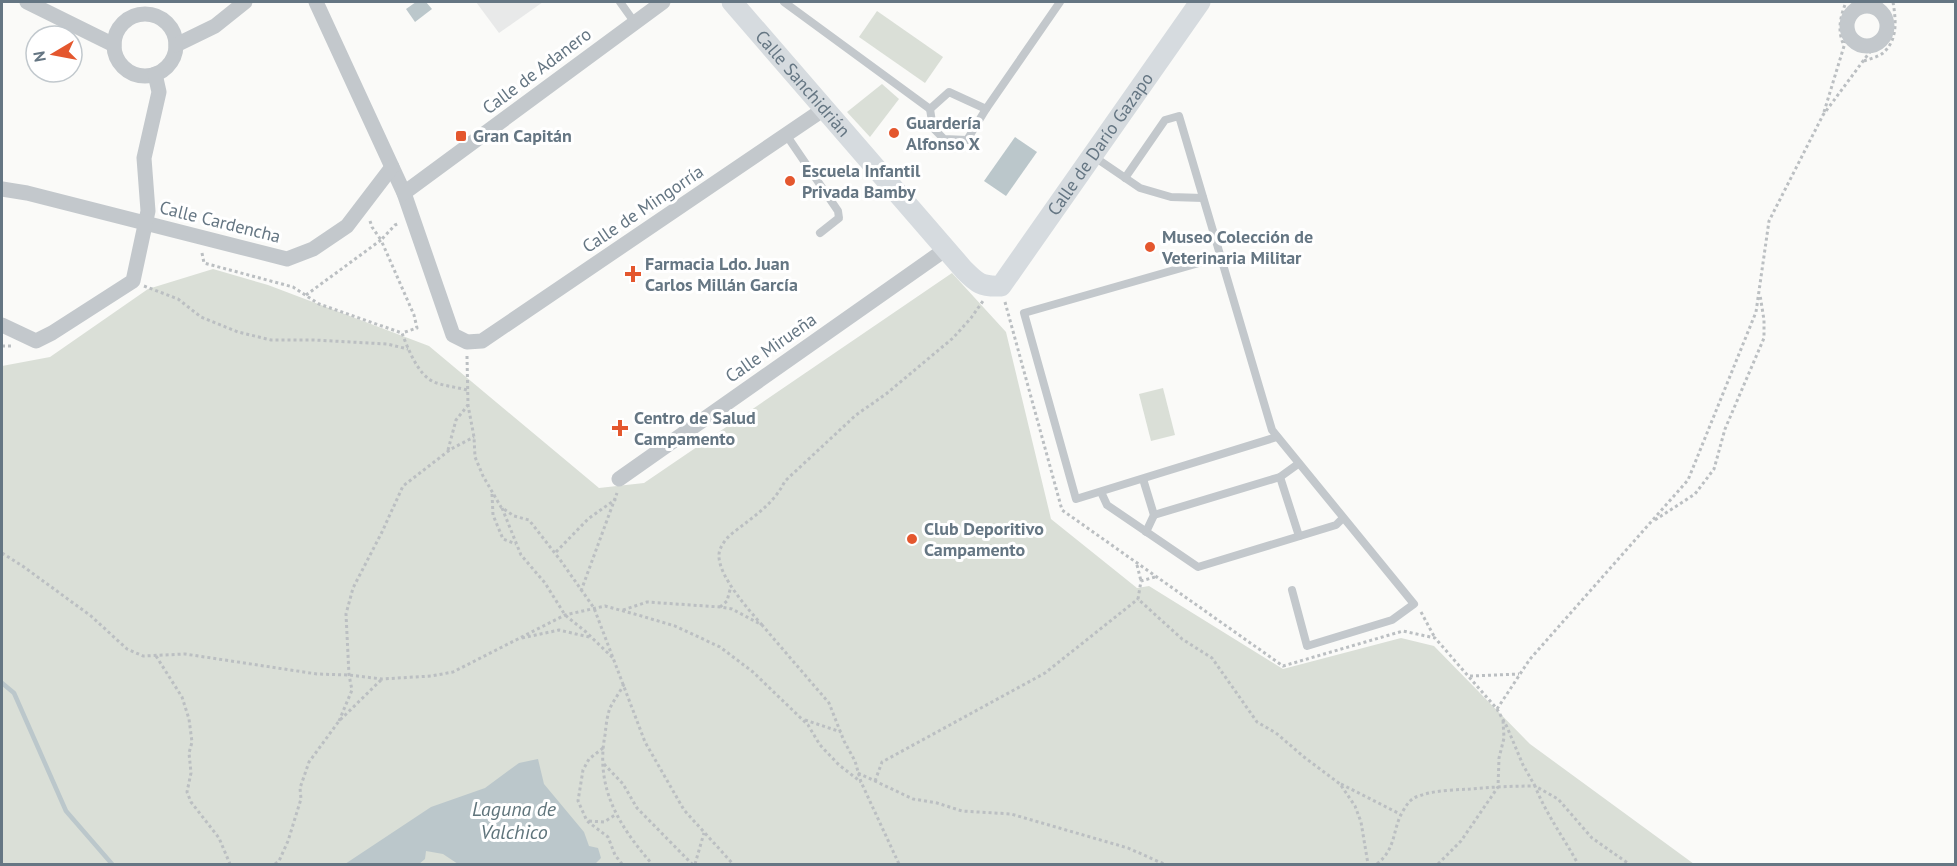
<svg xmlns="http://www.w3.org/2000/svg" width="1957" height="866" font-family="'PT Sans',sans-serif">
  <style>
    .built { fill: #e8e9e9 }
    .green { fill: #dadfd7 }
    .water { fill: #bbc7cb }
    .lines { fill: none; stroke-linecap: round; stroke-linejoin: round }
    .stream { stroke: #bbc7cb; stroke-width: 4.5 }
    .path { stroke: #bbbfc2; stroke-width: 3; stroke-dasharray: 3 3; stroke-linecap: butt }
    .lane { stroke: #c3c8cc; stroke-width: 8 }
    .street { stroke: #c3c8cc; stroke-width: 15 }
    .secondary { stroke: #d6dbdf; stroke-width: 21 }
    .poi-dot { fill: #e4572e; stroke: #fff; stroke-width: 2 }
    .labels { text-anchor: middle; stroke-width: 6; stroke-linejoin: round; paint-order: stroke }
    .street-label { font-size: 18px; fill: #657683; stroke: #fff }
    .poi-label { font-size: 18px; font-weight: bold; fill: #657683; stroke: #fff; text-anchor: start }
    .water-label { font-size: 20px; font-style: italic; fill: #60757c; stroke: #fff }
  </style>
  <rect width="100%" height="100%" fill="#fafaf8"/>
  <polygon class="built" points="476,2 543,2 499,33"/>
  <g class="green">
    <polygon points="877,11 943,57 925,83 859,37"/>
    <polygon points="882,84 899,99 870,137 847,112"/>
    <polygon points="213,269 268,285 429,346 599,488 644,483 952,273 1006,332 1051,519 1137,588 1149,586 1283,669 1401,638 1434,646 1530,744 1694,864 2,864 2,366 50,357 148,289"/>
    <polygon points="1163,388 1175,435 1151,441 1139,394"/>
  </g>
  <g class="water">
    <polygon points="416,2 426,2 432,9 415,22 406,9"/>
    <polygon points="1015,137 1037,152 1006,196 984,181"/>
    <polygon points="538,759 544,784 584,832 589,846 598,848 601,858 595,864 458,864 443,854 426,851 425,859 419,864 345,864 431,807 485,788 519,763"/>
  </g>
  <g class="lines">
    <polyline class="stream" points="2,683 14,693 66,811 112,864"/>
    <g class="path">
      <path d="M1843,43c-6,-14 -2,-28 3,-41"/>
      <path d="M1864,61c5,-2 14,-4 19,-8 15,-13 13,-33 10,-51"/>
      <polyline points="1824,112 1848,33"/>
      <polyline points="370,221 372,227 381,240 395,225 400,223"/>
      <path d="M202,253l2,10 89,24 26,17 83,29c6,16 16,42 32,49 10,4 22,5 33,8"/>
      <polyline points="144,286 178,299 201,317 238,332 271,340 314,340 387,344 408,349"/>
      <polyline points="306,295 381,240 414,315 417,328 402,333"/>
      <polyline points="1005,302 1062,510 1283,666 1403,631 1435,638 1497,709 1507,727 1523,765 1535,786 1558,799 1592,838 1629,864"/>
      <polyline points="2,346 12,346"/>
      <polyline points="467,356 468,405 474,437 475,457 483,476 501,507 514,516 529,520 561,561 594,608 645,742 684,810 733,864"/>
      <polyline points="448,450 456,420 468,405"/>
      <polyline points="492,494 493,515 503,539 516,544"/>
      <polyline points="502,508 521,555 545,583 565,615 586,632 614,659"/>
      <polyline points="1655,520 1695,494 1714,469 1725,429 1764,338 1764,320 1760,295"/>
      <polyline points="556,552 588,519 616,499"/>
      <polyline points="2,553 24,567 91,616 127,649 143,656 185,654 317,674 349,675 382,679 431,676 453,672 565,615 605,606 638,615 675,626 720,647 753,672 808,725 820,745 839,765 861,782"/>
      <polyline points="1137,565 1141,581"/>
      <polyline points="1155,577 1141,581 1138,599 1182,639 1212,658 1257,722 1276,733 1304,757 1340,784 1355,806 1361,822 1368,864"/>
      <polyline points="581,591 617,493"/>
      <polyline points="720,607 727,601 731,586"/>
      <polyline points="623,610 647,602 720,607 732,609 762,625 829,703 844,741 855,761 861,782 899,864"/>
      <polyline points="1421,612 1435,638"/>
      <path d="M762,625c-13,-15 -44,-49 -43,-70 0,-8 8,-18 15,-23 20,-16 39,-27 51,-51l71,-66 30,-21 67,-56 18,-20 12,-17"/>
      <polyline points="522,638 559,630 589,637"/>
      <polyline points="156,656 182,697 189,719 192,742 189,753 191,773 187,792 191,802 219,838 230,864"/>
      <polyline points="1470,676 1519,674"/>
      <path d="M624,684c-4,8 -10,16 -14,24 -3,8 -4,18 -5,27 -10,53 14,91 47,129"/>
      <polyline points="1497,709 1530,659 1688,480 1756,312 1769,221 1823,115 1875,45"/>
      <polyline points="805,720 841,732"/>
      <polyline points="339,721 352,690 349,675 346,614 353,588 382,532 403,486 451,449 474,437"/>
      <polyline points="603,748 589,759 583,770 578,801 587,821 608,837 615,855 622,864"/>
      <polyline points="604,764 623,784 637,808 692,864"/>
      <polyline points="858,773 913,799 937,803 962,811 1011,814 1128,848 1164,864"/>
      <polyline points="875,781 882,762 1045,673 1138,599"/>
      <polyline points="1341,784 1400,814"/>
      <polyline points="589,821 604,822 615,815"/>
      <polyline points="275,864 279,861 288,841 301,799 300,788 309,762 339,721 382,679"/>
      <polyline points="695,864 704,833"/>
      <path d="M1377,864c20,-16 15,-35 26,-53 4,-7 8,-13 16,-15 16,-6 35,-6 51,-7 22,-2 43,-3 65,-3 11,28 29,52 43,78"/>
      <polyline points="1438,864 1461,841 1498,787 1499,758 1504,738 1503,720"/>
    </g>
    <g class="lane">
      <polyline points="620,2 635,23"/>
      <polyline points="784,2 930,109 949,92 986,109 1060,2"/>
      <polyline points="930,109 933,128 944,139 967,140 986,109"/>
      <polyline points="787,136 838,211 839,218 820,233"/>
      <polyline points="1093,156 1140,188 1171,197 1203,198"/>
      <polyline points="1125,178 1165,120 1179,116 1272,430 1414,604 1392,620 1307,646 1292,590"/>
      <polyline points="1220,257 1024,313 1076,499 1277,437"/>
      <polyline points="1280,477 1299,536"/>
      <polyline points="1143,479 1154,515 1146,532"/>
      <polyline points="1101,492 1107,505 1198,567 1336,525 1343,518"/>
      <polyline points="1154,515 1280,477 1298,464"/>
    </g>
    <g class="street">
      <polyline points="27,2 114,45"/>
      <polyline points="316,2 404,193 453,335 467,342 482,341 824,109"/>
      <circle cx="1867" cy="26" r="20"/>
      <circle cx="145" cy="45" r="31"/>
      <polyline points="176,45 215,26 245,2"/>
      <polyline points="2,189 27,193 287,259 313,249 347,226 392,167"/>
      <polyline points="404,193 663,2"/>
      <polyline points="2,325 36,341 52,333 133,281 148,211 144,158 159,92 155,74"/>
      <polyline points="619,479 946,249"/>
    </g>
    <path class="secondary" id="s1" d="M732,2l232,268c13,13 17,17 37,16l199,-284"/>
  </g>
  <g class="poi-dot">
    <circle cx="894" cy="133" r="6"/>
    <rect x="455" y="130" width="12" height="12" rx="3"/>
    <circle cx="790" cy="181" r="6"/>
    <circle cx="1150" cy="247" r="6"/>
    <path d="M630 265h6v6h6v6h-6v6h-6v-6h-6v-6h6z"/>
    <path d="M617 419h6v6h6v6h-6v6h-6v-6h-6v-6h6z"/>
    <circle cx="912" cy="539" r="6"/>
  </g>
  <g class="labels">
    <g class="street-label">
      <text transform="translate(537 71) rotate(-37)" y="6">Calle de Adanero</text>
      <text dy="6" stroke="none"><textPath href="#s1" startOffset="108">Calle Sanchidrián</textPath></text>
      <text dy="6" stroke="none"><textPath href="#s1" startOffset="570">Calle de Darío Gazapo</textPath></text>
      <text transform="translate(643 209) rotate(-34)" y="6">Calle de Mingorría</text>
      <text transform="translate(220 222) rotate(14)" y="6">Calle Cardencha</text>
      <text transform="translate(771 348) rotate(-35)" y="6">Calle Mirueña</text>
    </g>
    <g class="poi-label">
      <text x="906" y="129">Guardería<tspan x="906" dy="21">Alfonso X</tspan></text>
      <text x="473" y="142">Gran Capitán</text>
      <text x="802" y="177">Escuela Infantil<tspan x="802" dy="21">Privada Bamby</tspan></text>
      <text x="1162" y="243">Museo Colección de<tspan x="1162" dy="21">Veterinaria Militar</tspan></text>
      <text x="645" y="270">Farmacia Ldo. Juan<tspan x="645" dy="21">Carlos Millán García</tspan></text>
      <text x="634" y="424">Centro de Salud<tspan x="634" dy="21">Campamento</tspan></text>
      <text x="924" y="535">Club Deporitivo<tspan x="924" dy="21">Campamento</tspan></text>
    </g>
    <g class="water-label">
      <text x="514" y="816">Laguna de<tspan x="514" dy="23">Valchico</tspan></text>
    </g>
  </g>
  <rect width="1957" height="866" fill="none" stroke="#657683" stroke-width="6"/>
  <g transform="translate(54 54) rotate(260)"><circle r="28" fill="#ffffff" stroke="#c1c8cd" stroke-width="1.5"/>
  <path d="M0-4.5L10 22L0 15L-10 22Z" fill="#e4572e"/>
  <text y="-9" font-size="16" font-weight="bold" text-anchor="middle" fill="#657683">N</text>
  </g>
</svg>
